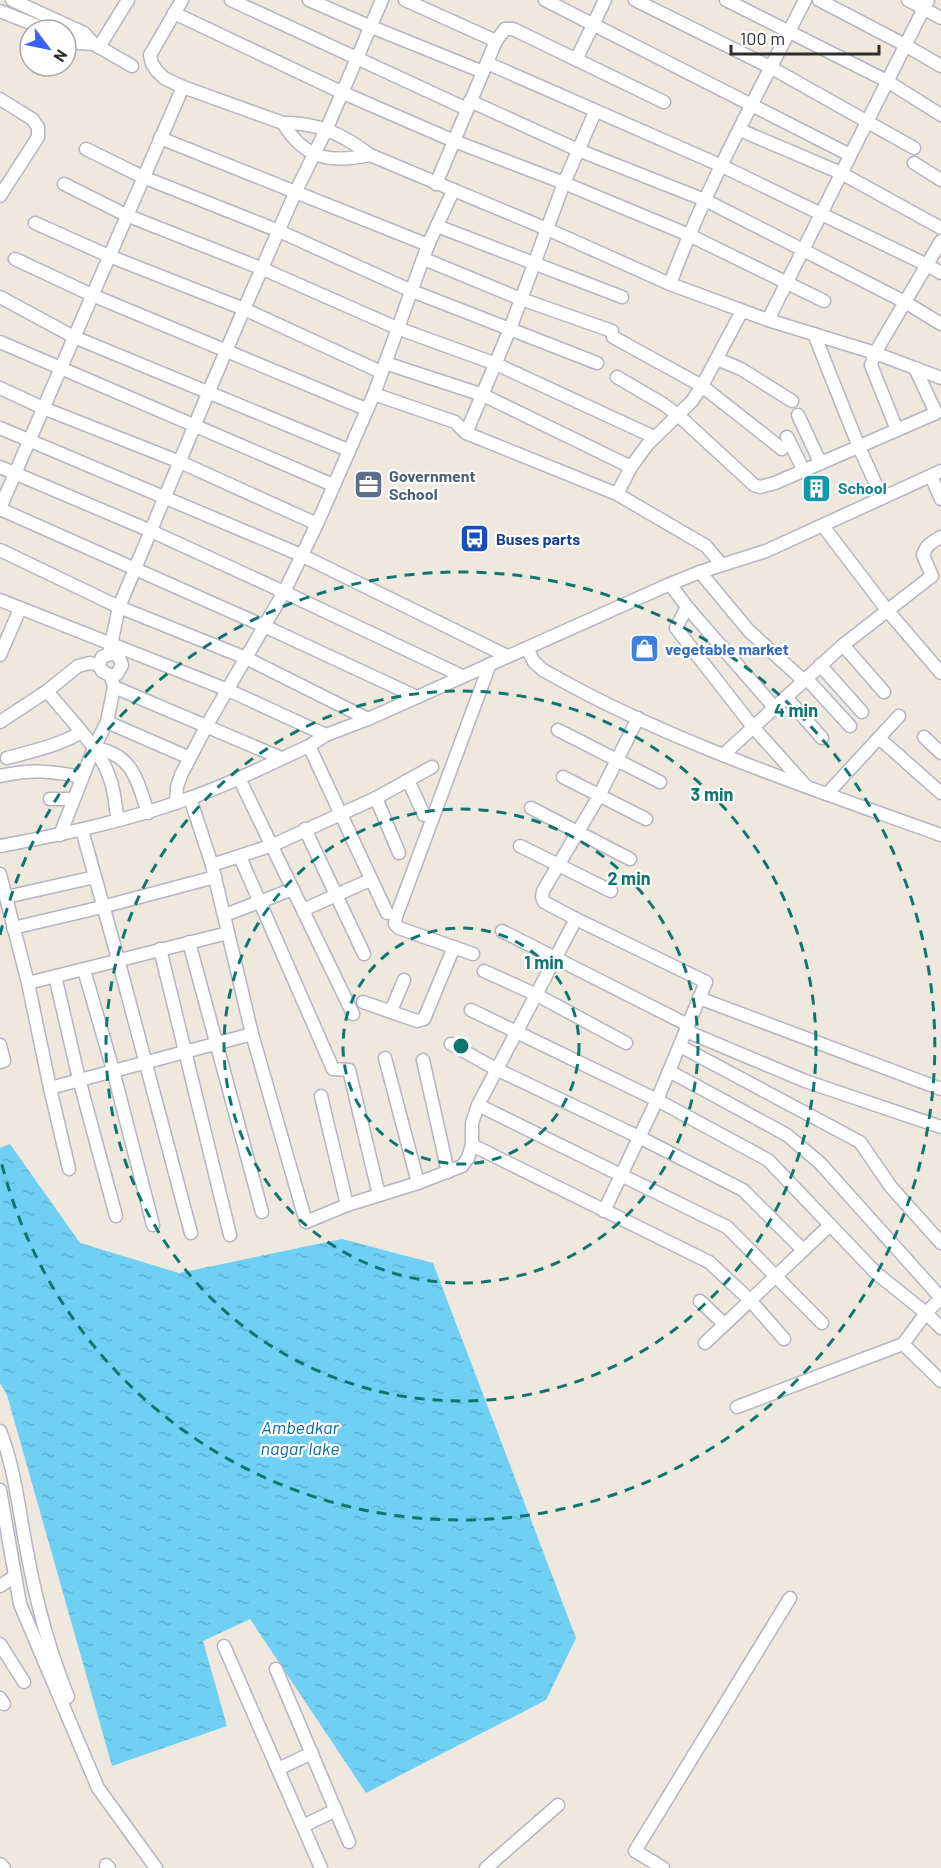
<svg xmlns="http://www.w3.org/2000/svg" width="941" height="1868" font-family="Barlow,sans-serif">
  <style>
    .water { fill: url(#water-ripples) }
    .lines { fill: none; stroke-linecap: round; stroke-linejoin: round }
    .minor-casing { stroke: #b3b5c1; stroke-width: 15 }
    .minor { stroke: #fff; stroke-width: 12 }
    .ring { fill: none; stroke: #0f766e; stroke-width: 3; stroke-dasharray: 10 8 }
    .labels { text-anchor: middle; stroke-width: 4.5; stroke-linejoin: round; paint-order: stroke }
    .service-label { font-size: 16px; font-weight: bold; fill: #4e5e75; stroke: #fff; text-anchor: start }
    .culture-label { font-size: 16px; font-weight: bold; fill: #0d838f; stroke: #fff; text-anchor: start }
    .transit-label { font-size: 16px; font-weight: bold; fill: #164399; stroke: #fff; text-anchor: start }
    .shop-label { font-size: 16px; font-weight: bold; fill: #366cbe; stroke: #fff; text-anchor: start }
    .water-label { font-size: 18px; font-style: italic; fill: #086ea5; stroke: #fff }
    .centre { fill: #0f766e; stroke: #fff; stroke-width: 3 }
    .ring-label { font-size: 18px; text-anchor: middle; font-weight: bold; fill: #0f766e; stroke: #fff; stroke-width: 4.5; stroke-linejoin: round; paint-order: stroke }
  </style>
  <defs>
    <pattern id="water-ripples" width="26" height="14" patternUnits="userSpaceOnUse" patternTransform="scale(1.5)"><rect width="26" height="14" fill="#6fd0f4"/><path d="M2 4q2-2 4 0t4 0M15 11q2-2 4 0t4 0" fill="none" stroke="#60b3d2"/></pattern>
  </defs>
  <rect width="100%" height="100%" fill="#efe8df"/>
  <polygon class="water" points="10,1144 80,1243 179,1273 342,1239 433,1263 576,1638 546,1700 366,1793 250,1619 203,1641 227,1726 112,1766 7,1395 0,1383 0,1148"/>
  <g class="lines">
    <defs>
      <g id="minor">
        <polyline points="12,0 84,33 94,44"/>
        <polyline points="182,0 150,55 152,64 157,71 164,78 183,87 283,123"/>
        <polyline points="231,0 467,109"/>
        <polyline points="309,0 369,26 483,72"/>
        <polyline points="405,0 496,41"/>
        <polyline points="545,0 850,155"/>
        <polyline points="635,0 770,67 914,148"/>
        <polyline points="726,0 887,81 941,115"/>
        <polyline points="819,0 905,45 941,66"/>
        <polyline points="908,0 941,18"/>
        <polyline points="0,11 48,30"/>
        <polyline points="174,13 341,92 454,141 564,183 689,235 824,301"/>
        <polyline points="66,38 79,43 94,44 99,47 128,0"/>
        <polyline points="99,47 132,66"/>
        <polyline points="576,60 605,0"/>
        <polyline points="487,63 722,166 927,265 941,273"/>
        <polyline points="0,99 32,119 38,127 38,137 0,196"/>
        <polyline points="470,101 578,150 705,200 905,302 941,324"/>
        <polyline points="740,130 841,173 941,228"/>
        <polyline points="160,138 428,245"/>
        <polyline points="86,149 143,177 279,231 412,291 597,363"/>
        <path d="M370,155c-39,8 -65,5 -87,-32 34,-1 61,12 87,32l177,74 123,55 98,36 107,33 66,25"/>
        <polyline points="914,163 941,180"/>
        <polyline points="64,184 126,215 263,269 397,328 496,364 654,437"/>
        <polyline points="436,184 496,41 505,29 513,29 664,102"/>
        <polyline points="35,223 109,256 244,309 381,372"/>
        <polyline points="437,226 622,297"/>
        <polyline points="15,259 92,295 366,409"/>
        <polyline points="424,259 521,299 612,331"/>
        <path d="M670,284c36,-98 88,-190 135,-284"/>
        <polyline points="0,297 74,337 348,450"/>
        <polyline points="768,320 928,0"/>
        <polyline points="814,334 859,447 882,498"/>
        <polyline points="613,337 702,386 782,449"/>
        <polyline points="0,342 333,485"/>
        <polyline points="717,359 741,369 792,401"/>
        <polyline points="385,363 483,395 631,467"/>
        <polyline points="617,377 663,404 678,415 754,485 760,487 775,483 936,413 915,368"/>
        <polyline points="0,388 43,408 180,462 317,524"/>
        <polyline points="374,394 455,422 466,433 617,494 706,546 722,565"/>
        <polyline points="798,415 820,462"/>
        <polyline points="0,428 301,555 507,656"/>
        <polyline points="897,430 871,365 875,353 941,241"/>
        <polyline points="466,433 510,329 564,183 595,112"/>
        <polyline points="787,437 803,469"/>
        <polyline points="0,467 151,531 284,592 462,676"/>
        <polyline points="931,476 941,499"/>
        <polyline points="617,494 631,467 647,445 692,401 702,386 742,311"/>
        <polyline points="0,508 183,87"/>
        <polyline points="0,509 264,626 417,697"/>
        <polyline points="823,526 887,610 941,673"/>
        <polyline points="0,550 119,607 246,658 368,719"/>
        <polyline points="700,572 749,631 803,680"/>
        <polyline points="670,584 687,607 774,707"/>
        <polyline points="0,600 228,690 326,735"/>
        <polyline points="687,607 676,628 753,727 805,785"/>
        <polyline points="843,645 884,692"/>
        <path d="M527,648l7,14 9,8c123,71 265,117 398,165"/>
        <polyline points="109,654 119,607 209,391 244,309 296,191 327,128 382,0"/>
        <polyline points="0,655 20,609"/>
        <polyline points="820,665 862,712"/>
        <polyline points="806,678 850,726"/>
        <polyline points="114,687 281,758"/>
        <path d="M47,691c20,25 54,58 63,88 5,13 5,28 8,41"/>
        <polyline points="786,697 822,738"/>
        <polyline points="0,722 47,691 78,666 90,663 99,665"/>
        <polyline points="107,722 190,758"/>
        <polyline points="558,730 660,782"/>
        <polyline points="924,737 941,753"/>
        <polyline points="879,738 941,793"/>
        <polyline points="309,746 387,913"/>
        <path d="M94,748c39,6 43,32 54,65"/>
        <path d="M723,755l120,-110 89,-69 -9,-21c3,-10 9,-13 18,-18"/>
        <path d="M7,758c25,-7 50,-12 73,-25"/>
        <path d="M0,776c33,-7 50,-5 82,1"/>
        <polyline points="563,777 646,819"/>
        <polyline points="239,778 353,1014"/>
        <polyline points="408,780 424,815"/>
        <polyline points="827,794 899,716"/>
        <polyline points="190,798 212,865 252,1034 306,1222 347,1205 418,1183 462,1166 468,1158 472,1145 472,1123 478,1105 576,919 544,902 542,897 543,891 599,796 638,718"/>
        <polyline points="376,798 399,853"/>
        <polyline points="50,799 73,799"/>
        <polyline points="176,803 177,787 181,775 207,725 284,592 317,524 374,394 428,245 453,191"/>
        <polyline points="531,808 630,859"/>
        <polyline points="305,829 364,954"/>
        <polyline points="82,830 118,959 191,1233"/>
        <polyline points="60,835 94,748 107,722 114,687 111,676 102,671 99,665 102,657 113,653 119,657 122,665 117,674 111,676"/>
        <path d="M0,846c64,-12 126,-25 187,-47 42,-14 82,-35 122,-53l17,-11 42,-16 302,-135 30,-12 66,-21 175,-80"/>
        <polyline points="520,846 611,891"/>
        <polyline points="240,857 333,1069 349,1070 379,1195"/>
        <polyline points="212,865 273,845 376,798 432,767"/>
        <polyline points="0,874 28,983 50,1088 69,1169"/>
        <polyline points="6,897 95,877"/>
        <polyline points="303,910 370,880"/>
        <polyline points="225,915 293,889"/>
        <polyline points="576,919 706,982 657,1100 604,1211"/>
        <polyline points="13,928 102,907 215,877"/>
        <polyline points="502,931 688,1025"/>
        <polyline points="189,942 262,1212"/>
        <polyline points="160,949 230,1235"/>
        <polyline points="473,954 399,928 395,924 396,917 490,664"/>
        <polyline points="84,970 113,1070 153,1225"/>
        <polyline points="484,971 537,995 626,1043"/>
        <polyline points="55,976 79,1079 116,1216"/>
        <polyline points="28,983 228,933"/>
        <polyline points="699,998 941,1089"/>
        <polyline points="363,1002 417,1021 424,1019 454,947"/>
        <polyline points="471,1010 657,1100 768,1160 876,1273 926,1313 941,1328"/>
        <polyline points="391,1011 404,980"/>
        <polyline points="686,1031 805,1081 941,1127"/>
        <polyline points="451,1044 496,1069 639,1137 743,1190 803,1250"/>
        <polyline points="0,1045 4,1061 0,1062"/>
        <polyline points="680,1046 860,1142 891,1187 941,1243"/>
        <polyline points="385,1058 418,1183"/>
        <polyline points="423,1060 448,1172"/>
        <polyline points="669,1071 787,1135 820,1163 941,1298"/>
        <polyline points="50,1088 252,1034"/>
        <polyline points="321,1096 347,1205"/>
        <polyline points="478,1105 727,1227 822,1323"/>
        <polyline points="472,1145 709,1262 750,1300 784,1339"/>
        <polyline points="941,1298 926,1313 903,1344 941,1381"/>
        <polyline points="700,1301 724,1324"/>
        <polyline points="705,1343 829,1226"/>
        <polyline points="737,1407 903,1344"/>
        <path d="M0,1431c15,37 19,81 27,121 9,49 22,98 41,145"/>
        <polyline points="0,1490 20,1604 98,1788 156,1868"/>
        <polyline points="0,1586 15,1576"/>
        <polyline points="0,1644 24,1682"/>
        <polyline points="224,1646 321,1868"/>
        <polyline points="276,1669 349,1842"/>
        <polyline points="0,1698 4,1704"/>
        <polyline points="278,1769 312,1753"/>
        <polyline points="303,1826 336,1810"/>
        <polyline points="0,1864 4,1868"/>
        <polyline points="106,1865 109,1868"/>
        <polyline points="486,1868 558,1805"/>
        <polyline points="663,1868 635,1851 790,1598"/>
      </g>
    </defs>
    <use href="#minor" class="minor-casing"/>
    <use href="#minor" class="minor"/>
  </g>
  <g class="ring">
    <circle cx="461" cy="1046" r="118"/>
    <circle cx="461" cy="1046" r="237"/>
    <circle cx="461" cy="1046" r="355"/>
    <path d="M0 935A474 474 0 1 1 0 1157"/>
  </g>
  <defs>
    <symbol id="office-square" viewBox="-11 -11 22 22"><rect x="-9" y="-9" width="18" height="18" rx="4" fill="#5c6f8a" stroke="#fff"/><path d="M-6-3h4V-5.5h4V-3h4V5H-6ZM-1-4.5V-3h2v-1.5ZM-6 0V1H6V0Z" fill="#fff"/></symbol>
    <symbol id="building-square" viewBox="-11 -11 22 22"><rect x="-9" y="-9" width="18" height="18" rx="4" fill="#0f9aa8" stroke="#fff"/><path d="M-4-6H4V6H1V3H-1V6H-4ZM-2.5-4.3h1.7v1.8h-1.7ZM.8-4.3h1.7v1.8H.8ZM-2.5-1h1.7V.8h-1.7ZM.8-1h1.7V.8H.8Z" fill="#fff"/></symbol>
    <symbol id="bus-square" viewBox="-11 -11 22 22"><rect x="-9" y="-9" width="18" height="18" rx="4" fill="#1a4fb4" stroke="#fff"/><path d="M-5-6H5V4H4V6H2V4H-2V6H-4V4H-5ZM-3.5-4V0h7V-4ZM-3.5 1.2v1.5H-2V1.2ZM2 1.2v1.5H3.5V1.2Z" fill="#fff"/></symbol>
    <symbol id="shop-square" viewBox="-11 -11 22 22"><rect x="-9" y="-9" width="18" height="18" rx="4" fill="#3f7fe0" stroke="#fff"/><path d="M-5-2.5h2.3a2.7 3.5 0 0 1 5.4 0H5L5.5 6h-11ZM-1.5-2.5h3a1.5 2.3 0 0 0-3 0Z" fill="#fff"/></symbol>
  </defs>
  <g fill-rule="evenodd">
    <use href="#office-square" x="352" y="468" width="33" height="33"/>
    <use href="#building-square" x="800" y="472" width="33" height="33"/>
    <use href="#bus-square" x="458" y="522" width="33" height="33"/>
    <use href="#shop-square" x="628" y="632" width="33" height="33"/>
  </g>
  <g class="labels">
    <g class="service-label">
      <text x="389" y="482">Government<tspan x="389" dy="18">School</tspan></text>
    </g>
    <g class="culture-label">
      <text x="838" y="494">School</text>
    </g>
    <g class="transit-label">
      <text x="496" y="545">Buses parts</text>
    </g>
    <g class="shop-label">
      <text x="665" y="655">vegetable market</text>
    </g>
    <g class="water-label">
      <text x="300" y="1434">Ambedkar<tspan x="300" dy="21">nagar lake</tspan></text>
    </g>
  </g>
  <circle cx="461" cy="1046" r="9" class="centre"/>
  <g class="ring-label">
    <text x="796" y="717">4 min</text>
    <text x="712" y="801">3 min</text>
    <text x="629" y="885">2 min</text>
    <text x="544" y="969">1 min</text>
  </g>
  <g transform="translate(48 48) rotate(122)"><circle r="28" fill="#ffffff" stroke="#ababab" stroke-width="1.5"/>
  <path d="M0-4.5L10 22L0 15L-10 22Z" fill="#3c5fff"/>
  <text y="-9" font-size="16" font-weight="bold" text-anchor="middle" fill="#2d2d2d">N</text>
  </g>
  <path d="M731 45v9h148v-9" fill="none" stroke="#2d2d2d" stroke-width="3"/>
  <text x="740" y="45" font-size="18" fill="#2d2d2d" stroke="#ffffff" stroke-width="4.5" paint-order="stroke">100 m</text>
</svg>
